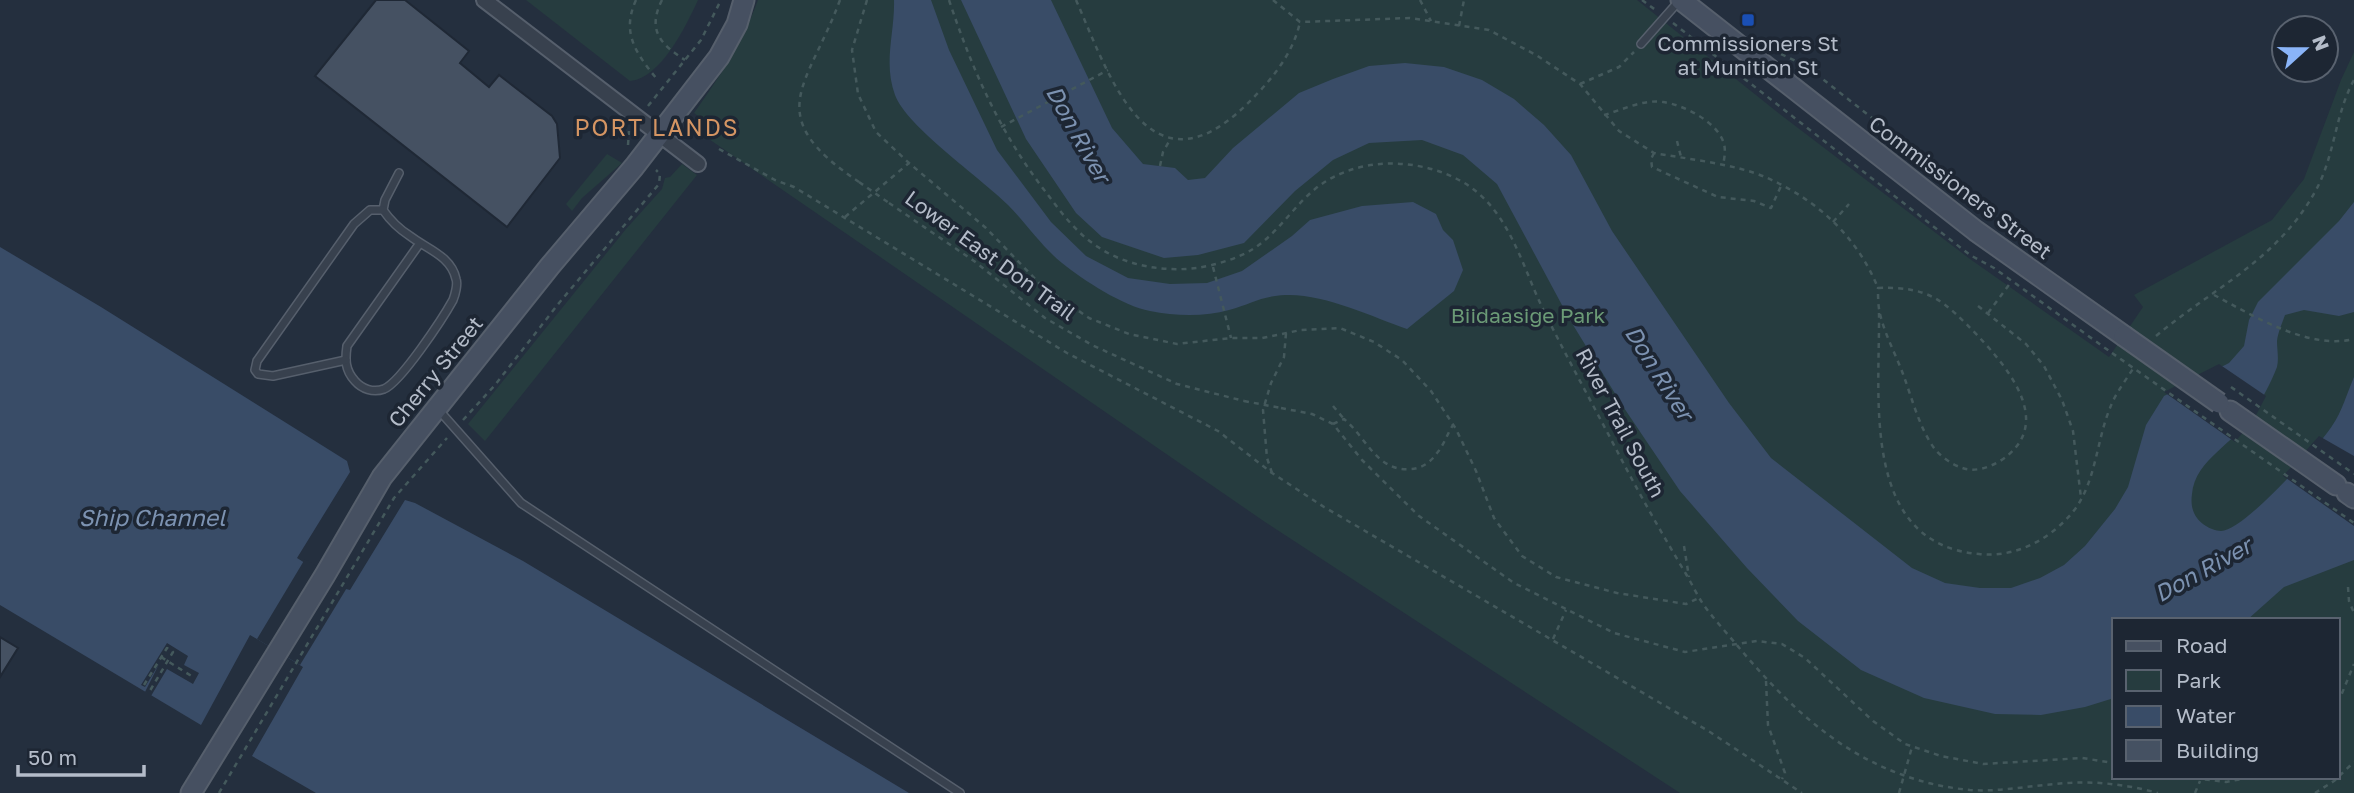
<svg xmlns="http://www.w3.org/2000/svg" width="2354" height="793" font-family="'Golos Text',sans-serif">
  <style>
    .green { fill: #263c3f; fill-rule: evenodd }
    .water { fill: #394c67 }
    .pier { fill: #242f3e }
    .building { fill: #455162; stroke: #1f2835; stroke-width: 2 }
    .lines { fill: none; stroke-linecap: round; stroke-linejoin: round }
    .lane-casing { stroke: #565f6c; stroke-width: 10 }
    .street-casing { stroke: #565f6c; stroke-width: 18 }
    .secondary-casing { stroke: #565f6c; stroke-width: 23 }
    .path { stroke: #44595c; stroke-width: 2.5; stroke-dasharray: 5 5; stroke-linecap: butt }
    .lane { stroke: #38414e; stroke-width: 7 }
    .street { stroke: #38414e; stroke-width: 14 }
    .secondary { stroke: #465061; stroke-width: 19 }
    .secondary-bridge-casing { stroke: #565f6c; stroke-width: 23; stroke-linecap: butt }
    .path-bridge { stroke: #44595c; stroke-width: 2.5; stroke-dasharray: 5 5; stroke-linecap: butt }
    .secondary-bridge { stroke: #465061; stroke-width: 19 }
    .transit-dot { fill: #1a4fb4; stroke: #1d2633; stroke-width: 2.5 }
    .labels { text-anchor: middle; stroke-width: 7; stroke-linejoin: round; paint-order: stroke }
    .poi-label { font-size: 21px; fill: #b4bcc9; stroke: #1d2633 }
    .street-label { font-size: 21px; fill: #b4bcc9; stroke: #1d2633 }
    .park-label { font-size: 21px; fill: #6b9a76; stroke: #1d2633 }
    .neighbourhood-label { font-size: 23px; letter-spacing: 2px; fill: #d59563; stroke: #1d2633 }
    .water-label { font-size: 23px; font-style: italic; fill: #7c92b1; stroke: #1d2633 }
  </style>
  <rect width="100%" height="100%" fill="#242f3e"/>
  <g class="green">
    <path d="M526,0h172c-12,26 -37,78 -68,81z"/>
    <path d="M758,0h879l144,115 189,144 139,98 34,-50 -9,-12 138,-75 32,-41 37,-99 13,-28v741h-674l-415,-271 -562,-387 -5,-5v-14l-4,-3c27,-38 48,-70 64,-113zM2114,620h224v157h-224z"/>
    <polygon points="607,154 622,163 582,198 572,211 566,204"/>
    <polygon points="682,164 697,175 485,441 468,424 626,229 662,189 665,178 670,177"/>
  </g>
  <g class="water">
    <path d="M894,0h37l18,50 48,100 54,72 35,34 42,22 42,6 37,-1 35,-12 50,-35 18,-16 52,-14 51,-4 23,12 7,16 10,10 10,30 -9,21 -47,38c-34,-12 -84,-36 -122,-34 -24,1 -34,9 -56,15 -24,7 -54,6 -79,1 -27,-5 -67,-31 -88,-48 -20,-16 -36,-40 -54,-58 -28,-28 -101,-78 -113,-110 -12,-32 0,-63 -1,-95z"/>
    <path d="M961,0h90l61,128 31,36 32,4 13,12 17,-2 28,-30 66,-55 34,-14 36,-13 36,-3 39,4 38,13 32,19 30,26 27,30 41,76 117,172 42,55 141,110 33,15 35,5h31l29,-10 24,-13 21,-19 30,-37 13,-22 18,-62 18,-29 65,-33 15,-17 5,-26 9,-18 81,-81 15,-19v110l-15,4 -35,-6 -19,5c-3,9 -7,17 -8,26 0,8 2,18 0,26 -6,16 -16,34 -25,48 -16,28 -57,44 -60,79 -2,13 2,25 14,32 3,2 10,5 15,5 23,0 97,-84 111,-105 10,-14 15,-33 22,-49v183l-70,27 -37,33h-133v78l-29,9 -44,8 -46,-1 -71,-16 -63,-28 -63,-49 -51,-53 -67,-77 -58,-86 -52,-85 -73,-136 -34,-29 -41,-15 -53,3 -36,17 -38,31 -51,52 -46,12 -34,3 -62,-21 -26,-24 -50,-74z"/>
    <polygon points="0,247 101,307 347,461 350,472 297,558 346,589 350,590 405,500 415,503 523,561 909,793 316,793 252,756 303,667 257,639 250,635 201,725 0,605"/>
  </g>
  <g class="pier">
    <polygon points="2219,364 2266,396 2254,419 2235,442 2164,392"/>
    <polygon points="2319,436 2354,456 2354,526 2283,476"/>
    <polygon points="305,559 348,586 300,665 257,639"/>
    <polygon points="167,643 188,656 184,665 199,673 193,684 167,669 151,696 145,692 159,664 145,687 141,685"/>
  </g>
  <g class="building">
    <polygon points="376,0 405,0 469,51 460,63 489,87 499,75 552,116 557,124 560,158 507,227 315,76"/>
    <polygon points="0,637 18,648 0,677"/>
  </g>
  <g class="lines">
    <defs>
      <g id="lane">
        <polyline points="1641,44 1679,1"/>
        <path d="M399,173l-14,27 -2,10c7,10 16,19 27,26 17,13 41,20 46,43 2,5 -1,16 -3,21 -10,18 -52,82 -69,89 -11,4 -22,0 -29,-8 -10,-11 -10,-21 -8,-35l73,-103"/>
        <polyline points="346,360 273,376 258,374 255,370 257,361 354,224 370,210 383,210"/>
        <polyline points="437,408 521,503 960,793"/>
      </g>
      <polyline id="street" points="484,0 698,164"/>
      <g id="secondary">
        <polyline points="1681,0 1976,231 2124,336"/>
        <polyline points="2230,411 2336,485"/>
        <polyline points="2347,493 2354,498"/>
        <polyline points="191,793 325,575 382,477 550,266 634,167 719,57 737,24 744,0"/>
      </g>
    </defs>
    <use href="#lane" class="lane-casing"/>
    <use href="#street" class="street-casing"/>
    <use href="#secondary" class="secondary-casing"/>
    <g class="path">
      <path d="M636,0c-15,33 0,53 20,78"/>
      <path d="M662,0c-15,30 -2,44 23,60"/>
      <path d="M840,0c-32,87 -81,115 19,182"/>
      <polyline points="867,0 852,50 858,94 876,132 909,163 986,228 1041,285 1089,318 1129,334 1177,344 1231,338 1262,338 1301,330 1340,328 1374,342 1402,360 1431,391 1456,429 1476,471 1494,518 1522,556 1556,577 1617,593 1686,604 1699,598"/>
      <path d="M949,0c23,69 51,133 96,191 15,20 31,42 53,56 28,19 66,25 99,21 18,-3 40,-9 56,-19 25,-16 40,-42 62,-60 41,-33 102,-32 146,-8 48,27 60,83 82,128 23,47 48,92 72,138 22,43 46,85 71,127 6,10 11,21 17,30 10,14 22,27 33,40 46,55 98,107 167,131 21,8 45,13 67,15 29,2 57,-4 86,-6 34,-4 69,0 102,9"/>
      <path d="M1076,0c33,75 72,199 169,106 24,-23 48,-51 55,-84"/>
      <path d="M1273,0l27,22 110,-4 79,12 47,25 44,29 39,47 35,22c33,6 81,11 111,24 51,22 92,59 113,111"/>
      <polyline points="1420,0 1431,21"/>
      <polyline points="1642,0 1657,11"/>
      <polyline points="1673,23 1970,255 1994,268 2112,353"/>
      <polyline points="1459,26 1464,0"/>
      <polyline points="1781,54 1806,66 1937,169 1954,189"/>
      <polyline points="1580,84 1619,67 1634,52"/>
      <polyline points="648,106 701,40 721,0"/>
      <path d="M1604,115c18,-5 39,-16 59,-13 21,3 55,20 61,42 2,8 0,15 -1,22"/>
      <polyline points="1001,127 1108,70"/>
      <polyline points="1677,141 1681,157"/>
      <polyline points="628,145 629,131"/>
      <polyline points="719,149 775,180 794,187 1067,353 1218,431 1272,473 1324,507 1710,732 1802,793"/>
      <polyline points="1654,153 1651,159 1652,167 1718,197 1754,201 1771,208 1781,186"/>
      <polyline points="1160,166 1163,152 1171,138"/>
      <polyline points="889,203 974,261 1045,318 1092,345 1177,384 1244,401"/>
      <polyline points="845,217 909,163"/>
      <polyline points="1833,222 1849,204"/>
      <polyline points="1213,267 1231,338"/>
      <path d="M1878,288c52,-2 66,13 100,48 31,33 78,89 22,125 -12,7 -27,12 -40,6 -9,-3 -20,-11 -26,-19 -15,-21 -22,-50 -31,-74 -7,-19 -18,-39 -23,-60 -2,-8 -2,-18 -2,-26z"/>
      <path d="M2214,295c40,21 94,55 140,44"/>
      <polyline points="1978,306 2026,344 2044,366 2062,400 2073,431 2081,498"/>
      <path d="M1879,313c1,85 -19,231 100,241 36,4 70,-14 93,-41 24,-29 24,-71 38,-105 5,-14 16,-28 24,-41"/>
      <polyline points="1988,313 2011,282"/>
      <path d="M2156,336c57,-48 122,-76 160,-146 19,-35 19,-76 38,-110"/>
      <polyline points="1333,406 1344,419"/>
      <polyline points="1281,408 1312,414 1333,424 1362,460 1419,516 1514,583 1614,633 1685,652 1757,641 1782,644 1805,658 1873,721 1905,744 1941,756 1983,764 2082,758 2114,763"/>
      <polyline points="463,420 495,385 559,303 659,184 660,174 656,170"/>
      <path d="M1333,424l11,-5c22,18 33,53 66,50 11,0 21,-7 27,-16 7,-8 10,-19 16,-28"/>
      <polyline points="1272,473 1267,458 1263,410 1271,383 1284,357 1286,333"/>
      <polyline points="1684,546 1689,577"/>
      <polyline points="2348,587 2349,601 2354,613"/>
      <polyline points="1553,639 1566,610"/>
      <polyline points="161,657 193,677"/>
      <polyline points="1766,681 1768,725 1785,773 1782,779"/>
      <polyline points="144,685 167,648 173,652 148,694"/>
      <polyline points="2338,703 2354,664"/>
      <polyline points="2185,777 2226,782 2252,777"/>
      <polyline points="219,793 394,498 447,438"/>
      <polyline points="1899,793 1912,747"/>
      <polyline points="2195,793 2200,781"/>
      <polyline points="2315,793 2334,781 2354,762"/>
    </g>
    <use href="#lane" class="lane"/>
    <use href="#street" class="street"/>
    <use href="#secondary" class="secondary"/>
    <defs>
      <polyline id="secondary-bridge" points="2124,336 2219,403"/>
    </defs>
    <use href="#secondary-bridge" class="secondary-bridge-casing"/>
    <g class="path-bridge">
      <polyline points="859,182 889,203"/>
      <polyline points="2112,353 2354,523"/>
      <polyline points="2231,387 2354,474"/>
      <polyline points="1244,401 1281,408"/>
    </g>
    <use href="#secondary-bridge" class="secondary-bridge"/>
  </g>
  <rect class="transit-dot" x="1741" y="13" width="14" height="14" rx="3.5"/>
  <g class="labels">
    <g class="poi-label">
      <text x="1748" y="51">Commissioners St<tspan x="1748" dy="24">at Munition St</tspan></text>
    </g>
    <g class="street-label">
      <text transform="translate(1960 188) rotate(37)" y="7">Commissioners Street</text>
      <text transform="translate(990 256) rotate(36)" y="7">Lower East Don Trail</text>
      <text transform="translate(436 372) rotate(-51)" y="7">Cherry Street</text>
      <text transform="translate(1620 423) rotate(62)" y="7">River Trail South</text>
    </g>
    <g class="park-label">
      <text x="1528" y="323">Biidaasige Park</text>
    </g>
    <g class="neighbourhood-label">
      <text x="657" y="136">PORT LANDS</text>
    </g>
    <g class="water-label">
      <text transform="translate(1078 134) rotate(61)" y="8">Don River</text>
      <text transform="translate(1659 373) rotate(58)" y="8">Don River</text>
      <text x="152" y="526">Ship Channel</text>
      <text transform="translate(2203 570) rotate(-29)" y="8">Don River</text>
    </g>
  </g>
  <rect x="2112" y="618" width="228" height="161" fill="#1d2633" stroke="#59626f" stroke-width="2"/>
  <rect x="2126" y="641" width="35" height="10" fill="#465061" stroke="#59626f" stroke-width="2"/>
  <text x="2176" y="653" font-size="21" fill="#b4bcc9">Road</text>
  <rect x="2126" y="670" width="35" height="21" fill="#263c3f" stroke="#59626f" stroke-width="2"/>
  <text x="2176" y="688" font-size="21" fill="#b4bcc9">Park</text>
  <rect x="2126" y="706" width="35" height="21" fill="#394c67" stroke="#59626f" stroke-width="2"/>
  <text x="2176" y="723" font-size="21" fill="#b4bcc9">Water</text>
  <rect x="2126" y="740" width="35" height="21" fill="#455162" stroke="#59626f" stroke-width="2"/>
  <text x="2176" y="758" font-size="21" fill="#b4bcc9">Building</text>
  <g transform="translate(2305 49) rotate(69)"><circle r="33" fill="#1d2633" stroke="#59626f" stroke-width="2"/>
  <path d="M0-5L12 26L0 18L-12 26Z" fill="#8ab4f8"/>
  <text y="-10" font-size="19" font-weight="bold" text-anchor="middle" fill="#b4bcc9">N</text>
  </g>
  <path d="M18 765v10h126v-10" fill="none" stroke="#b4bcc9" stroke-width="3.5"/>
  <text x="28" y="765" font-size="21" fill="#b4bcc9" stroke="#1d2633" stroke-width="5" paint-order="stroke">50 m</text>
</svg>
